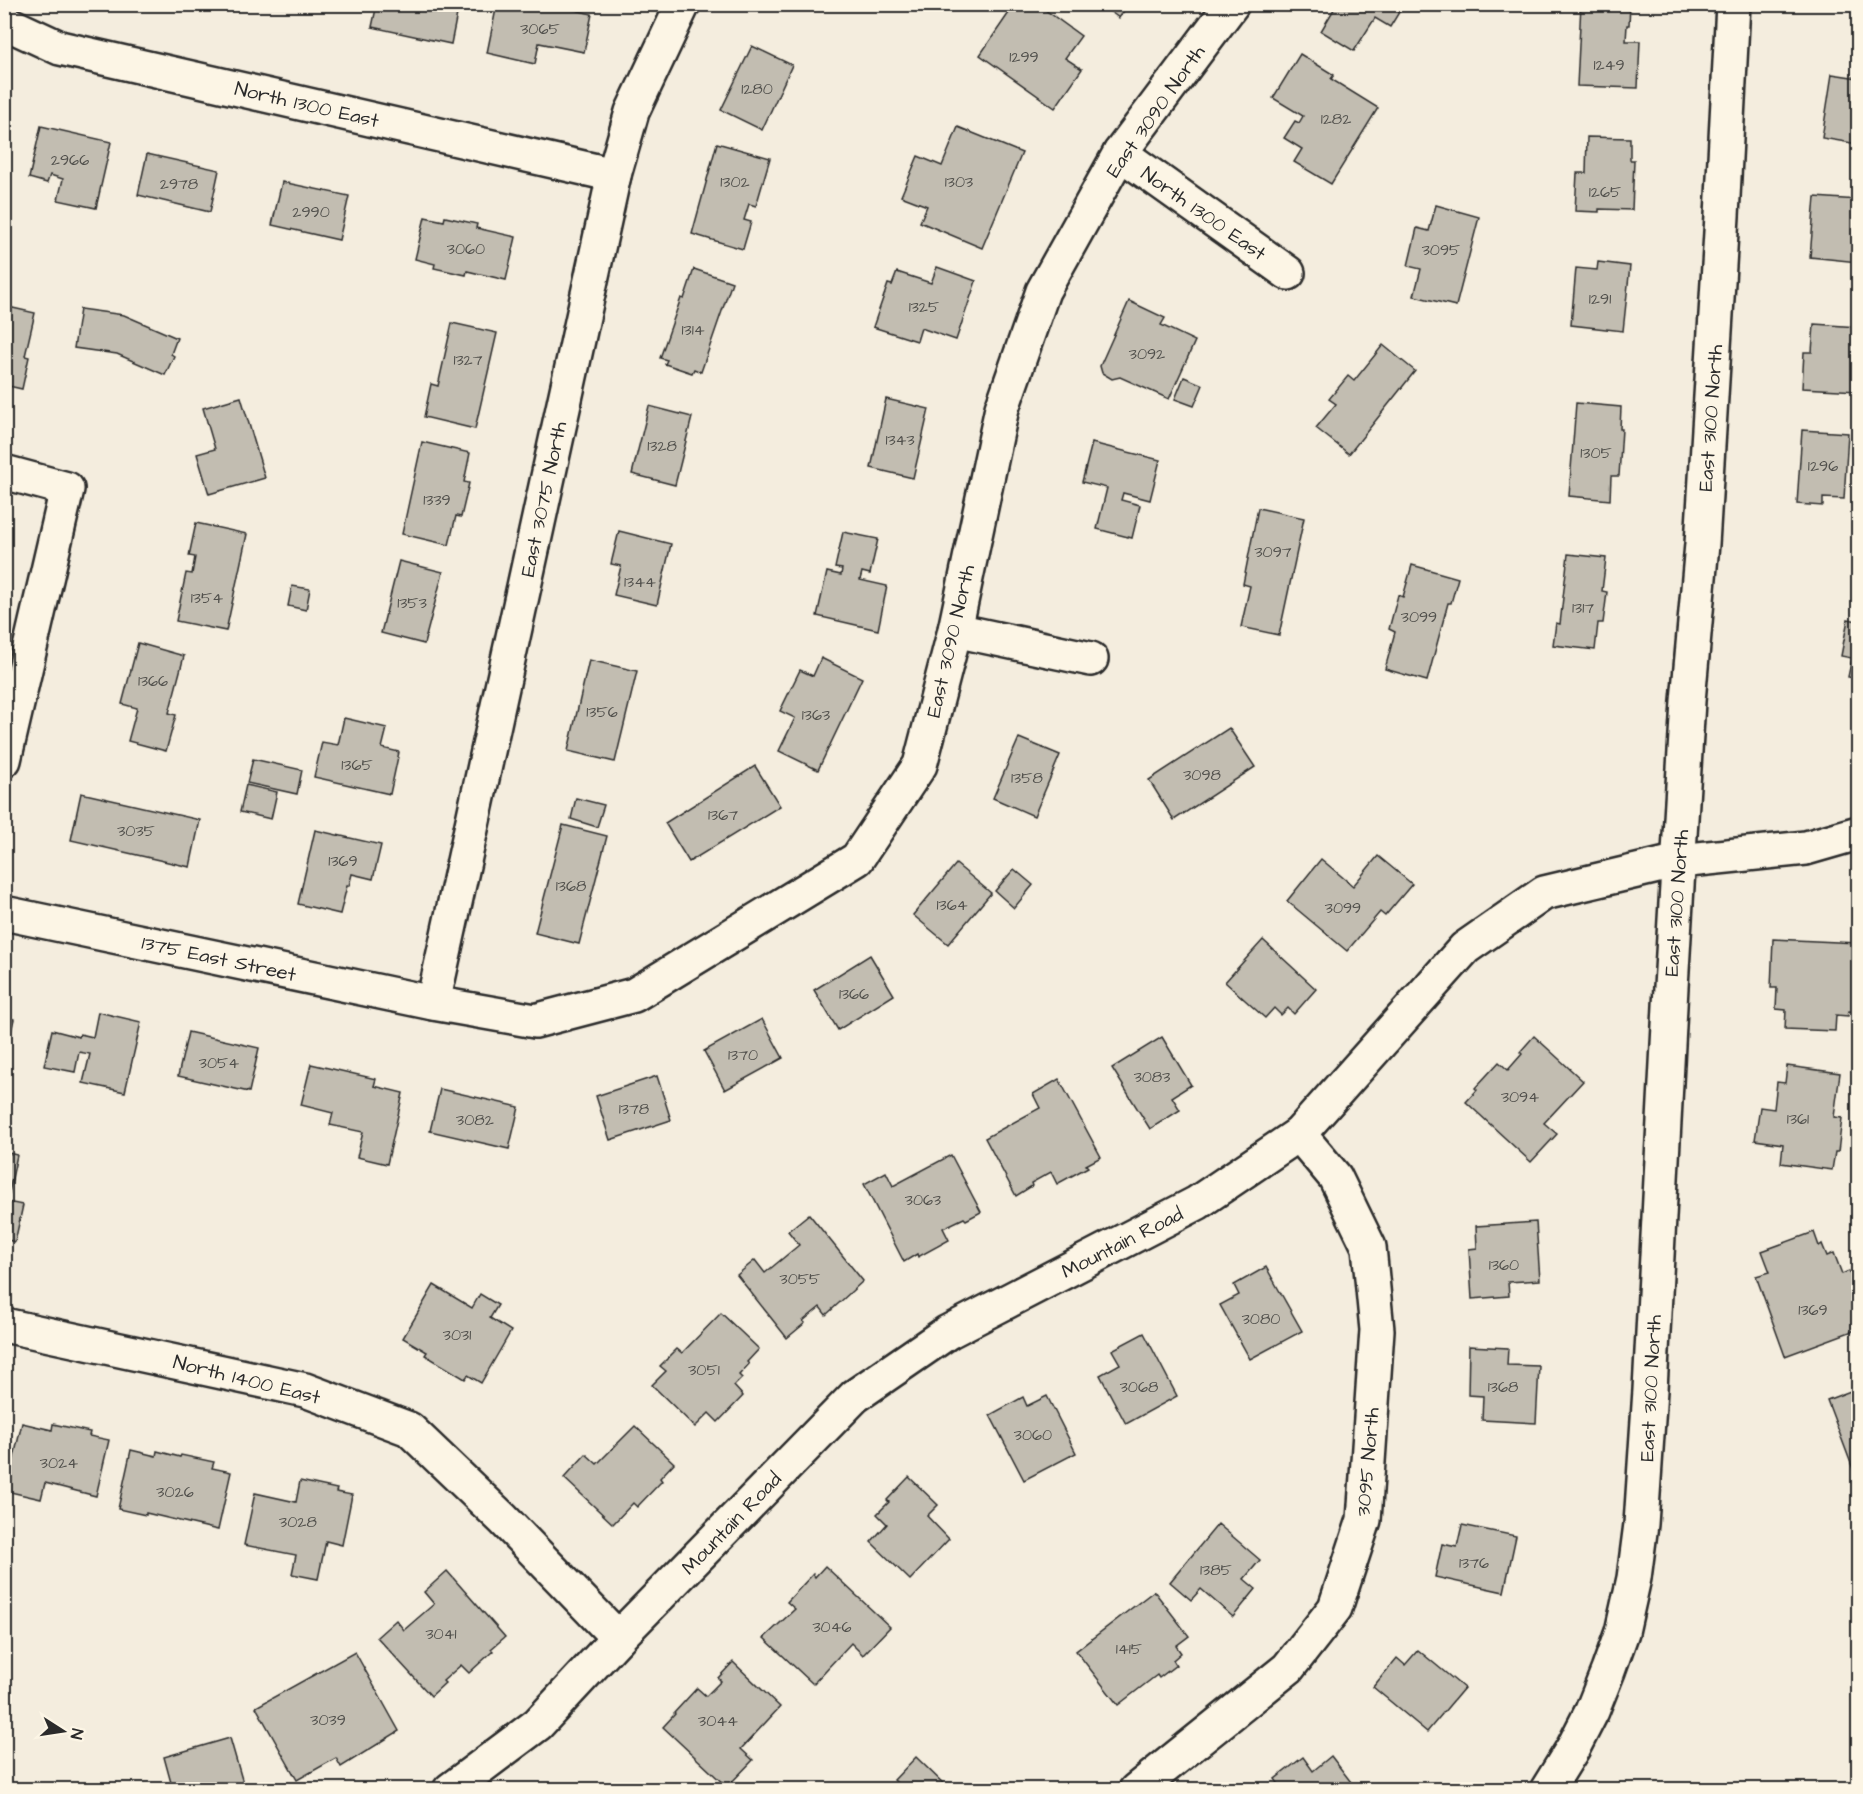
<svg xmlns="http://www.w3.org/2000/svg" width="1863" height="1794" font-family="'Architects Daughter',sans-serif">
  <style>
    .building { fill: #c2bdb1; stroke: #2b2b2b; stroke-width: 1.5 }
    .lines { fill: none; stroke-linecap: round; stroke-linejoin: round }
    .minor-casing { stroke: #2b2b2b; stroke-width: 38 }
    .tertiary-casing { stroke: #2b2b2b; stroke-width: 38 }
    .secondary-casing { stroke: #2b2b2b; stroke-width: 38 }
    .minor { stroke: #fcf5e5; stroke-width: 33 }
    .tertiary { stroke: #fcf5e5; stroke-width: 33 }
    .secondary { stroke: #fcf5e5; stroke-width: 33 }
    .labels { text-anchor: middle; stroke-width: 6; stroke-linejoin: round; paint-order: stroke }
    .number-label { font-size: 16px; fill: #51504c }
    .street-label { font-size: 20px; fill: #2b2b2b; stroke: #fcf5e5 }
  </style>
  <rect width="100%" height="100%" fill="#f4edde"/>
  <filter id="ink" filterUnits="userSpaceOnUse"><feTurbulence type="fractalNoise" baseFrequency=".0167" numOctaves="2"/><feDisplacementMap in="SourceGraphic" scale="12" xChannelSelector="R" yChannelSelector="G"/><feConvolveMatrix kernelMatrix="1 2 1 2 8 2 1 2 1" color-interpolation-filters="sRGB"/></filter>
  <g filter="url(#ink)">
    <g class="building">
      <polygon points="377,4 459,4 451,44 372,27"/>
      <polygon points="497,4 549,4 592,14 584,52 539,43 535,64 487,53"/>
      <polygon points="1015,4 1037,4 1081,36 1065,58 1082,69 1055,108 980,55"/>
      <polygon points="1100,4 1129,4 1119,18"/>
      <polygon points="1337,4 1404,4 1390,27 1375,18 1354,51 1321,31"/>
      <polygon points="1581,4 1630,4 1629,25 1627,25 1626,41 1640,41 1638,88 1577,86"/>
      <polygon points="752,46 792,65 762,130 721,110"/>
      <polygon points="1300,54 1334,75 1331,79 1378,108 1331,184 1294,162 1302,149 1284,138 1295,121 1299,123 1303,116 1273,98"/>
      <polygon points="1832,74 1858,78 1858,144 1822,138"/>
      <polygon points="41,126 111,142 96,208 58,200 63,179 50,175 47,183 29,178"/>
      <polygon points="958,127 1022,153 982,248 920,222 927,206 901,196 918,156 942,166"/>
      <polygon points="1587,137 1630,138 1630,160 1634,160 1632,210 1599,209 1599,212 1575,211 1577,173 1586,173"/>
      <polygon points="717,143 770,158 756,206 749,204 744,220 751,222 743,249 692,234"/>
      <polygon points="147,154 219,170 210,212 138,195"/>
      <polygon points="282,182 349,196 339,240 272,225"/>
      <polygon points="1815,197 1858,200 1858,262 1810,257"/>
      <polygon points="1436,205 1479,217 1456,306 1414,296 1421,269 1408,266 1417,228 1429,231"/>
      <polygon points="425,217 444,221 445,217 477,224 476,228 516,237 506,280 467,271 466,275 434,268 435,264 415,259"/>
      <polygon points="1598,262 1630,266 1623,331 1571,325 1576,268 1597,270"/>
      <polygon points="937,267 976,281 956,340 921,328 917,341 873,327 888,284 892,285 897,272 931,283"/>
      <polygon points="694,269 732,282 701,372 694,369 692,373 665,364 667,360 660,358 681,298 684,299"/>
      <polygon points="1129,301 1165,318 1161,325 1195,341 1169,399 1120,377 1112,379 1102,373 1100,366"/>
      <polygon points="4,306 35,313 25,356 29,357 22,389 4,385"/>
      <polygon points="80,309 124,315 177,338 171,354 174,356 165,375 117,354 74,348"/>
      <polygon points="452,323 497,333 475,429 424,417 431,384 438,386"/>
      <polygon points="1814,324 1858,327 1858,391 1802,388 1804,352 1812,352"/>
      <polygon points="1383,345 1415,371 1349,454 1316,428 1336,404 1329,399 1348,376 1354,381"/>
      <polygon points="1184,377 1203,385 1194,406 1175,399"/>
      <polygon points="241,397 265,478 209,494 197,454 215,449 203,408"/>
      <polygon points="886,399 929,409 913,478 871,468"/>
      <polygon points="1576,403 1621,407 1620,429 1622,429 1619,476 1611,476 1610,500 1569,496"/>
      <polygon points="649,406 692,417 675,485 632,474"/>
      <polygon points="1802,430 1848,433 1844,499 1823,498 1823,506 1797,504"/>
      <polygon points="422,442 470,453 464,482 469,483 461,517 456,516 449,545 402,534"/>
      <polygon points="1092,443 1160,460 1150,500 1123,493 1121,500 1140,505 1132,538 1097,529 1107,488 1082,482"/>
      <polygon points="1258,508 1304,518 1279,635 1241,627 1250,586 1243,584"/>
      <polygon points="196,523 247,534 226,631 176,621 186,573 192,574 195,557 189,556"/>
      <polygon points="619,531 671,544 657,605 614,595 621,566 611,564"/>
      <polygon points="843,532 878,539 870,574 862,572 860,580 887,586 878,630 817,616 827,572 841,575 842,569 835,568"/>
      <polygon points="1568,554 1606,558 1602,591 1607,592 1603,623 1598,623 1595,650 1553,645 1556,623 1560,624"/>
      <polygon points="399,561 443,572 424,644 381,633"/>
      <polygon points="1412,565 1458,578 1451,603 1448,603 1427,681 1385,669 1395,632 1389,629 1398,595 1403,597"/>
      <polygon points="292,586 310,589 306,610 288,606"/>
      <polygon points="1848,619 1858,621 1858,679 1848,677 1852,658 1841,656"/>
      <polygon points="138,643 184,656 169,713 176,715 166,751 128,741 137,708 122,704"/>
      <polygon points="821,658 862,678 818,770 779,751 795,718 780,711 800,670 813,676"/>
      <polygon points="589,660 637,671 615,762 568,751"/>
      <polygon points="344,718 387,728 382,748 399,752 390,794 314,777 322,742 338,745"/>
      <polygon points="1229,728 1255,767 1174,820 1149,780"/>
      <polygon points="1019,738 1060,755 1034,816 993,798"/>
      <polygon points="253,759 302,770 297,794 247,783"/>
      <polygon points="755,766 780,806 689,862 665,823"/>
      <polygon points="246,785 277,792 271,819 240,812"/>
      <polygon points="81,793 200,820 190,867 71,840"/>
      <polygon points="576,798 604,805 597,827 571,819"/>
      <polygon points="563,825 607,836 579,944 535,933"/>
      <polygon points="315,830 381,845 373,879 352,874 349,886 347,886 340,914 298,904"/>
      <polygon points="1378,856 1412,884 1385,916 1380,912 1347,951 1287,901 1321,859 1353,886"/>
      <polygon points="956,864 991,893 948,944 913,915"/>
      <polygon points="1014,869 1033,885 1014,908 995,891"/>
      <polygon points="1773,939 1858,943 1858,1012 1849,1011 1848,1016 1836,1015 1835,1031 1785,1029 1786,1010 1776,1009 1777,988 1771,988"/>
      <polygon points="1263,940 1316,989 1294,1014 1288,1008 1281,1015 1274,1008 1265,1018 1225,982"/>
      <polygon points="870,955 894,995 838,1030 814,990"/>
      <polygon points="98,1012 141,1022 125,1092 83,1083 90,1054 79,1052 75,1072 44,1066 52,1030 79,1037 80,1034 93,1037"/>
      <polygon points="4,1017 14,1019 5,1058 4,1058"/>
      <polygon points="762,1019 783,1058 725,1090 704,1051"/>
      <polygon points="188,1032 259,1048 249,1092 178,1076"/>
      <polygon points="1534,1036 1583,1081 1544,1123 1557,1134 1531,1162 1466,1102 1477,1090 1475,1088 1499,1062 1508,1070 1522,1054 1520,1052"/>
      <polygon points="1162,1037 1191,1085 1172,1097 1180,1110 1150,1129 1112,1068"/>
      <polygon points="311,1064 376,1079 374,1086 403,1093 387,1164 357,1157 363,1132 330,1125 333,1113 301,1105"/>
      <polygon points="1787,1066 1840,1073 1834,1117 1842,1118 1838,1152 1835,1152 1832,1170 1781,1163 1783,1144 1755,1140 1760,1107 1774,1109 1777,1082 1785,1083"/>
      <polygon points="657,1076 671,1120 610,1140 596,1096"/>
      <polygon points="1059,1079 1101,1157 1086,1165 1088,1167 1057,1184 1051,1172 1031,1183 1032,1186 1016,1196 985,1138 1040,1108 1033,1094"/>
      <polygon points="440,1089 519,1107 509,1149 430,1131"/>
      <polygon points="4,1152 17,1155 7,1202 23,1205 15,1242 4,1239"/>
      <polygon points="951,1155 981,1212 966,1220 964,1218 943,1228 949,1240 918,1257 917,1254 904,1262 864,1184 886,1172 893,1186"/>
      <polygon points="809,1214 863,1281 826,1315 820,1307 803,1321 805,1323 787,1338 737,1275 755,1260 765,1273 799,1245 788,1231"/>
      <polygon points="1536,1222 1540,1280 1508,1282 1509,1296 1472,1299 1469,1249 1477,1248 1476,1226"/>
      <polygon points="1814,1232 1819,1246 1822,1244 1827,1256 1834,1253 1842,1274 1849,1271 1856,1289 1858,1288 1858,1329 1785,1356 1756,1276 1770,1272 1762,1251"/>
      <polygon points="1266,1267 1302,1331 1250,1359 1220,1305 1239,1295 1234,1285"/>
      <polygon points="434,1285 472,1308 480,1294 498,1305 490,1318 511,1331 481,1383 468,1375 465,1379 425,1355 427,1352 403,1338"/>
      <polygon points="721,1313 759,1349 747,1362 749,1364 739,1375 742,1378 734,1386 743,1396 718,1422 709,1413 695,1427 652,1385 666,1371 660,1366 677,1349 682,1353"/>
      <polygon points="1144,1333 1177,1396 1126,1424 1100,1375 1120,1364 1112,1350"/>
      <polygon points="1469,1346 1508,1348 1507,1365 1539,1366 1536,1423 1482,1420 1483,1396 1468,1395"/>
      <polygon points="1858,1388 1858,1482 1827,1400"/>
      <polygon points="1047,1396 1076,1453 1024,1480 990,1415 1023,1397 1027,1406"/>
      <polygon points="22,1423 52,1430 53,1424 90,1432 89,1436 109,1440 96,1496 45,1483 41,1499 6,1491"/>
      <polygon points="635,1426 674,1463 660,1478 662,1481 637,1507 633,1503 613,1524 564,1478 586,1454 597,1464"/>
      <polygon points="131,1450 156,1456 157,1451 180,1457 181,1455 214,1462 212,1468 231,1472 218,1530 146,1513 146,1515 118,1509"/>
      <polygon points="909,1477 938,1505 927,1516 949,1539 910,1580 871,1542 887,1524 877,1514 889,1502 887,1500"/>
      <polygon points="300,1481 337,1489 336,1492 352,1495 342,1545 326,1541 318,1579 292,1574 296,1555 244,1545 255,1493 296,1502"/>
      <polygon points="1218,1524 1260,1560 1244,1579 1256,1589 1233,1617 1201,1589 1191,1600 1170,1582"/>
      <polygon points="1462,1525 1516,1536 1504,1592 1435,1577 1442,1544 1457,1547"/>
      <polygon points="825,1566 890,1627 863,1655 851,1643 813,1684 764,1638 795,1609 787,1602 813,1574 815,1577"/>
      <polygon points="447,1571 505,1637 491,1649 493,1651 469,1673 461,1665 443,1681 445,1683 431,1696 377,1637 396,1620 404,1630 434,1604 424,1592"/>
      <polygon points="1154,1591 1189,1636 1176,1646 1181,1653 1173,1660 1176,1665 1159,1678 1157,1675 1118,1705 1076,1651"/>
      <polygon points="1418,1650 1464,1688 1427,1732 1373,1687 1397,1658 1405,1665"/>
      <polygon points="355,1652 399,1731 341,1767 336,1758 297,1780 256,1707"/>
      <polygon points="733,1662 780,1707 741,1749 753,1760 727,1787 663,1727 675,1714 674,1713 697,1688 706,1696 721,1681 718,1678"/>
      <polygon points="230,1738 245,1790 173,1790 164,1757"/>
      <polygon points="1331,1756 1357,1790 1276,1790 1280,1786 1275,1779 1303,1757 1313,1771"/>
      <polygon points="916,1757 950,1790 904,1790 894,1780"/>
    </g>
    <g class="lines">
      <defs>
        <g id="minor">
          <polyline points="4,22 60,48 614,175"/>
          <polyline points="1120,153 1288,273"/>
          <polyline points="4,472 67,489 4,760"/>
          <polyline points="955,630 1091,659"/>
          <polyline points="4,913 433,1003 535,1021 634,995 857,859 920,765 955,630 1002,408 1043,291 1120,153 1232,4"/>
          <polyline points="433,1003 614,175 632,112 683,4"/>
          <polyline points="4,1325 305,1390 409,1429 503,1519 618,1638"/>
          <polyline points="1136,1790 1288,1668 1335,1608 1364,1520 1377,1330 1369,1247 1335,1177 1299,1134"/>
        </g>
        <polyline id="tertiary" points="450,1790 538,1724 618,1638 855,1396 948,1332 1197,1203 1299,1134 1465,948 1544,893 1679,861 1806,848 1858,833"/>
        <polyline id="secondary" points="1547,1790 1573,1748 1592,1711 1608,1671 1622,1632 1634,1578 1641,1524 1650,1390 1671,987 1688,701 1702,544 1722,216 1733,4"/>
      </defs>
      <use href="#minor" class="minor-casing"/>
      <use href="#tertiary" class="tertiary-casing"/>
      <use href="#secondary" class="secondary-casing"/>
      <use href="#minor" class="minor"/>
      <use href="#tertiary" class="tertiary"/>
      <use href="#secondary" class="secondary"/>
    </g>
  </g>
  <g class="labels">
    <g class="number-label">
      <text x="540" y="34">3065</text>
      <text x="1024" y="62">1299</text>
      <text x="1609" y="70">1249</text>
      <text x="757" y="94">1280</text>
      <text x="1336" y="124">1282</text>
      <text x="70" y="165">2966</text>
      <text x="735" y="187">1302</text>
      <text x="959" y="187">1303</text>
      <text x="179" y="189">2978</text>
      <text x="1605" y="197">1265</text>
      <text x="311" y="217">2990</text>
      <text x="466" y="254">3060</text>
      <text x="1441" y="255">3095</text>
      <text x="1600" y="304">1291</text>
      <text x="924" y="312">1325</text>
      <text x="693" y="335">1314</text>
      <text x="1147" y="359">3092</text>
      <text x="468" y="365">1327</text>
      <text x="900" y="445">1343</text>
      <text x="662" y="451">1328</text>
      <text x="1596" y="458">1305</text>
      <text x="1823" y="471">1296</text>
      <text x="437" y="505">1339</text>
      <text x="1273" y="557">3097</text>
      <text x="640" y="587">1344</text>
      <text x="207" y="603">1354</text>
      <text x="412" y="608">1353</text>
      <text x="1583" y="613">1317</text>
      <text x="1419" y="622">3099</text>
      <text x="153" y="686">1366</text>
      <text x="602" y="717">1356</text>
      <text x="816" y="720">1363</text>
      <text x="357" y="770">1365</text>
      <text x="1202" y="780">3098</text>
      <text x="1027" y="783">1358</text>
      <text x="723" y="820">1367</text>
      <text x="136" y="836">3035</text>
      <text x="343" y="866">1369</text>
      <text x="571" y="891">1368</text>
      <text x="952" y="910">1364</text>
      <text x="1343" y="913">3099</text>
      <text x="854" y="999">1366</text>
      <text x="743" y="1060">1370</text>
      <text x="219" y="1068">3054</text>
      <text x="1152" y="1082">3083</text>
      <text x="1520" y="1102">3094</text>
      <text x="634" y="1114">1378</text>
      <text x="1798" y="1124">1361</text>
      <text x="475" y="1125">3082</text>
      <text x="923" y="1205">3063</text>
      <text x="1504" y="1270">1360</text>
      <text x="800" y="1284">3055</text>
      <text x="1813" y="1315">1369</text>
      <text x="1261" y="1324">3080</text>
      <text x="457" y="1340">3031</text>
      <text x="704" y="1375">3051</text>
      <text x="1139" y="1392">3068</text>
      <text x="1503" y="1392">1368</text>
      <text x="1033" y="1440">3060</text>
      <text x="59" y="1468">3024</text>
      <text x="175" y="1497">3026</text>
      <text x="298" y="1527">3028</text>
      <text x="1474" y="1568">1376</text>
      <text x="1216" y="1575">1385</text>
      <text x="832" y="1632">3046</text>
      <text x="441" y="1639">3041</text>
      <text x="1129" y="1654">1415</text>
      <text x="328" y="1725">3039</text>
      <text x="718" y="1726">3044</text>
    </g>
    <g class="street-label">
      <text transform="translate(307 104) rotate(13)" y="7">North 1300 East</text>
      <text transform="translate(1155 111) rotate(-55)" y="7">East 3090 North</text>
      <text transform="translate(1204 213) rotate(35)" y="7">North 1300 East</text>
      <text transform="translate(1710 418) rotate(-86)" y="7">East 3100 North</text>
      <text transform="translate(543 499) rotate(-78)" y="7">East 3075 North</text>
      <text transform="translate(950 641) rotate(-77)" y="7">East 3090 North</text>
      <text transform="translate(1676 903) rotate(-86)" y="7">East 3100 North</text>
      <text transform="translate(219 958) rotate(12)" y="7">1375 East Street</text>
      <text transform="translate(1122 1242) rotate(-27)" y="7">Mountain Road</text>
      <text transform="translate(247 1379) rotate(14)" y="7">North 1400 East</text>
      <text transform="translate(1650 1388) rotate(-87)" y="7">East 3100 North</text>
      <text transform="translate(1367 1462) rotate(-85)" y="7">3095 North</text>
      <text transform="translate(731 1523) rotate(-46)" y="7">Mountain Road</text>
    </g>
  </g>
  <rect width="1863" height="1794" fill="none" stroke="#fcf5e5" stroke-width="24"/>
  <rect x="12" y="12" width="1839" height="1770" fill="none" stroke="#2b2b2b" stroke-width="2" filter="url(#ink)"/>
  <g transform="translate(63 1731) rotate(102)" stroke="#fcf5e5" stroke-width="4.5" paint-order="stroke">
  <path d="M0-4.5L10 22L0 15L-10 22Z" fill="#2b2b2b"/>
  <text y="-9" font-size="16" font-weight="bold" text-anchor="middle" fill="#2b2b2b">N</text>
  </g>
</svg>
